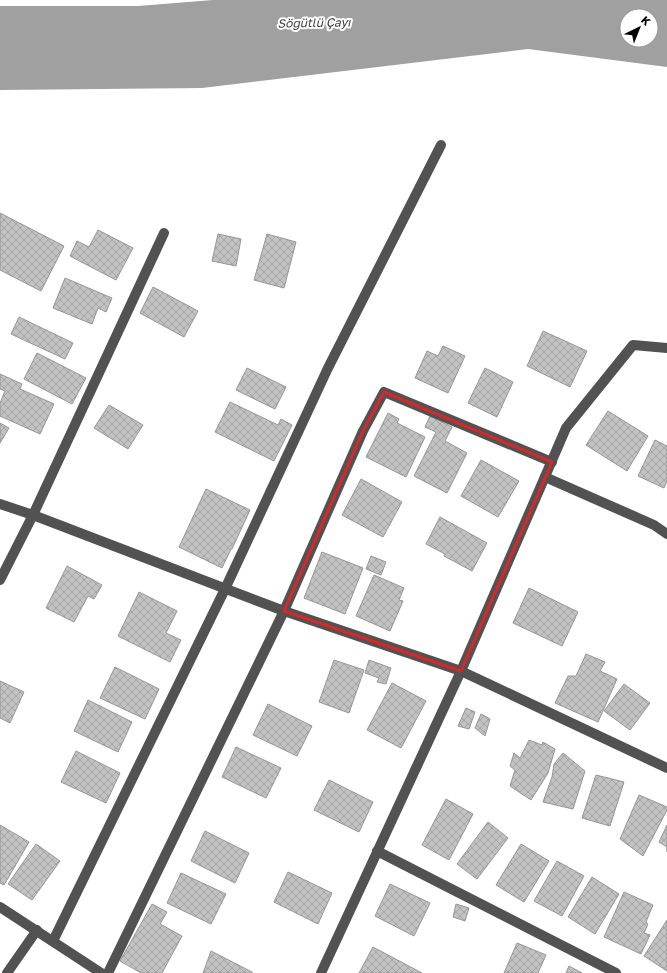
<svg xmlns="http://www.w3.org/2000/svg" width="667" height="973" font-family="'Golos Text',sans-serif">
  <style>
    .water { fill: #a0a0a0; fill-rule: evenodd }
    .building { fill: url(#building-cross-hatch); stroke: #969696 }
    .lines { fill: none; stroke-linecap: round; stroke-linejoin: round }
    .minor { stroke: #525252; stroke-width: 10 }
    .marked { fill: none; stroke: #d62828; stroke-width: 3; stroke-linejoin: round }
    .labels { text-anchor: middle; stroke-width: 4; stroke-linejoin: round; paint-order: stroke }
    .water-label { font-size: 12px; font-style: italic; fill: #414141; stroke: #fff }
  </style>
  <defs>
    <pattern id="building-cross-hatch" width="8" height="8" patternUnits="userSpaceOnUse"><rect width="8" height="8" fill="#c2c2c2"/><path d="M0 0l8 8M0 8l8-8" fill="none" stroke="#a5a5a5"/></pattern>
  </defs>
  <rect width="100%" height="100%" fill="#fff"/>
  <path class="water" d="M213,0h454v67l-139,-18 -326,39 -202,2v-84h138zM627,16h24v24h-24z"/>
  <g class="building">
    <polygon points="0,213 64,246 41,291 0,270"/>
    <polygon points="98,230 133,248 116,280 70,256 77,241 89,247"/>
    <polygon points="218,234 241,239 236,266 212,261"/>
    <polygon points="267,234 296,242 284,288 254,280"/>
    <polygon points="65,278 112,298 106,312 98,308 92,324 53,308"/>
    <polygon points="153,287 198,311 184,337 140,313"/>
    <polygon points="19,317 73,343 65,359 11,334"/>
    <polygon points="543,331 587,351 570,387 527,366"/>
    <polygon points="443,346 465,356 448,393 415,378 427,351 438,356"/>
    <polygon points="37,353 86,378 72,404 24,379"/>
    <polygon points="247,368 286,387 275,409 236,390"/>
    <polygon points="485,368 513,382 497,417 468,403"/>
    <polygon points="0,374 22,384 20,389 54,404 40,434 0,416 0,403 5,391 0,389"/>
    <polygon points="230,402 278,425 281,419 292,425 274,461 215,432"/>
    <polygon points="109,405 143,425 128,449 94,428"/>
    <polygon points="608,411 648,436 627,471 586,445"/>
    <polygon points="388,413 399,419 397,423 425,437 406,477 366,457"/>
    <polygon points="430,416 452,427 445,441 467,453 447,493 414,476 436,432 425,427"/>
    <polygon points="0,423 9,428 0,443"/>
    <polygon points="655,440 667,446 667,481 664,488 638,476"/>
    <polygon points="481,460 519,481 498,517 461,496"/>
    <polygon points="361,479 402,502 383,537 342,515"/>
    <polygon points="206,489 250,510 232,549 231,549 222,568 179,547"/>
    <polygon points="440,517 487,543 472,571 444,556 445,554 426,544"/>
    <polygon points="322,552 363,568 345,614 304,598"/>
    <polygon points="371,556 386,562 381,575 366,569"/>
    <polygon points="67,566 102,585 94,599 88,596 74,622 46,608"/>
    <polygon points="374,575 404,588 399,600 403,601 390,631 356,616"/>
    <polygon points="529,588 578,612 562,646 513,623"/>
    <polygon points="139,592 177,611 166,633 181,640 170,662 118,636"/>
    <polygon points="586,654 605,662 600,671 617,679 598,722 555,703 568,676 576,676"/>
    <polygon points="334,660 364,670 349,713 319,702"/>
    <polygon points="369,660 391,668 386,684 377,682 379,678 365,673"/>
    <polygon points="115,667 159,689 145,719 100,698"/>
    <polygon points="0,681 24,692 10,723 0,718"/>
    <polygon points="392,683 426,701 401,748 367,730"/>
    <polygon points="624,684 650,703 630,730 604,711"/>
    <polygon points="88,700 132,722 118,752 74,731"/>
    <polygon points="268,704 312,726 297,756 253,735"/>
    <polygon points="466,708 475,712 469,729 458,726"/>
    <polygon points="481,714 490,719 485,736 475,728"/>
    <polygon points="529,740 542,745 543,742 555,749 548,773 531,800 510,786 515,770 510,766 514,753 520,758"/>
    <polygon points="236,747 281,768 266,798 222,777"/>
    <polygon points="76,751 120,773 106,803 61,782"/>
    <polygon points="563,753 585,771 573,809 543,802 552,777 554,764"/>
    <polygon points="596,775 624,782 610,826 582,818"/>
    <polygon points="329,780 373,802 359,832 314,810"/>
    <polygon points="639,795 667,807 667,810 643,856 620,839"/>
    <polygon points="446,799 473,814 449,860 422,845"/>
    <polygon points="488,822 508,838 477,879 457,864"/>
    <polygon points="0,825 29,842 4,885 0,883"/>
    <polygon points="667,825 667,852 667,847 659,842"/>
    <polygon points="205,831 249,853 235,883 191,861"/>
    <polygon points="36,844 60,861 32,900 8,884"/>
    <polygon points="521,844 549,861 524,902 496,885"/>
    <polygon points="557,861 584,876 562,916 534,901"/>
    <polygon points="288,872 332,893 318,924 274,902"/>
    <polygon points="181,873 226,894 211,924 167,903"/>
    <polygon points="592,877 619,894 595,934 568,917"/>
    <polygon points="390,884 430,903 414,936 375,916"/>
    <polygon points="624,892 653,905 646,922 648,924 644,933 650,935 641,954 604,937"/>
    <polygon points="152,904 167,912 160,924 182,936 162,973 141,973 120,961"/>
    <polygon points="456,904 469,908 465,921 453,917"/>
    <polygon points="667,920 667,971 644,956"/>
    <polygon points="517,943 546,955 538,973 504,973"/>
    <polygon points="373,947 422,973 359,973"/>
    <polygon points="211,951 252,972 252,973 203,973"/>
    <polygon points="569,966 582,973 566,973"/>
  </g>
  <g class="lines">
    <g class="minor">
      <polyline points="545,477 654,525 667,534"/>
      <polyline points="0,504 33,515 284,611 461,671 667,768"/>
      <polyline points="0,580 33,515 164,233"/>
      <polyline points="377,851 616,973"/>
      <polyline points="0,907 101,973"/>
      <polyline points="53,941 225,589 328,368 441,145"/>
      <polyline points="7,973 37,930"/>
      <polyline points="108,973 284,611 363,431 384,392 552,462"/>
      <polyline points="321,973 461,671 566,428 633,345 667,348"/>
    </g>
  </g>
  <path class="marked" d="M384,392l168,70 -91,209 -177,-60 79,-180z"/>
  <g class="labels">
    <g class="water-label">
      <text transform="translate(314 23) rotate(-1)" y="4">Söğütlü Çayı</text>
    </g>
  </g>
  <g transform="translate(639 28) rotate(43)"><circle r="19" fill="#ffffff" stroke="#999999"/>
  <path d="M0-3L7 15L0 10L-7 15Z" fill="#000000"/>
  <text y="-6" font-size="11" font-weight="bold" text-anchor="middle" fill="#000000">K</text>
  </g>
</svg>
